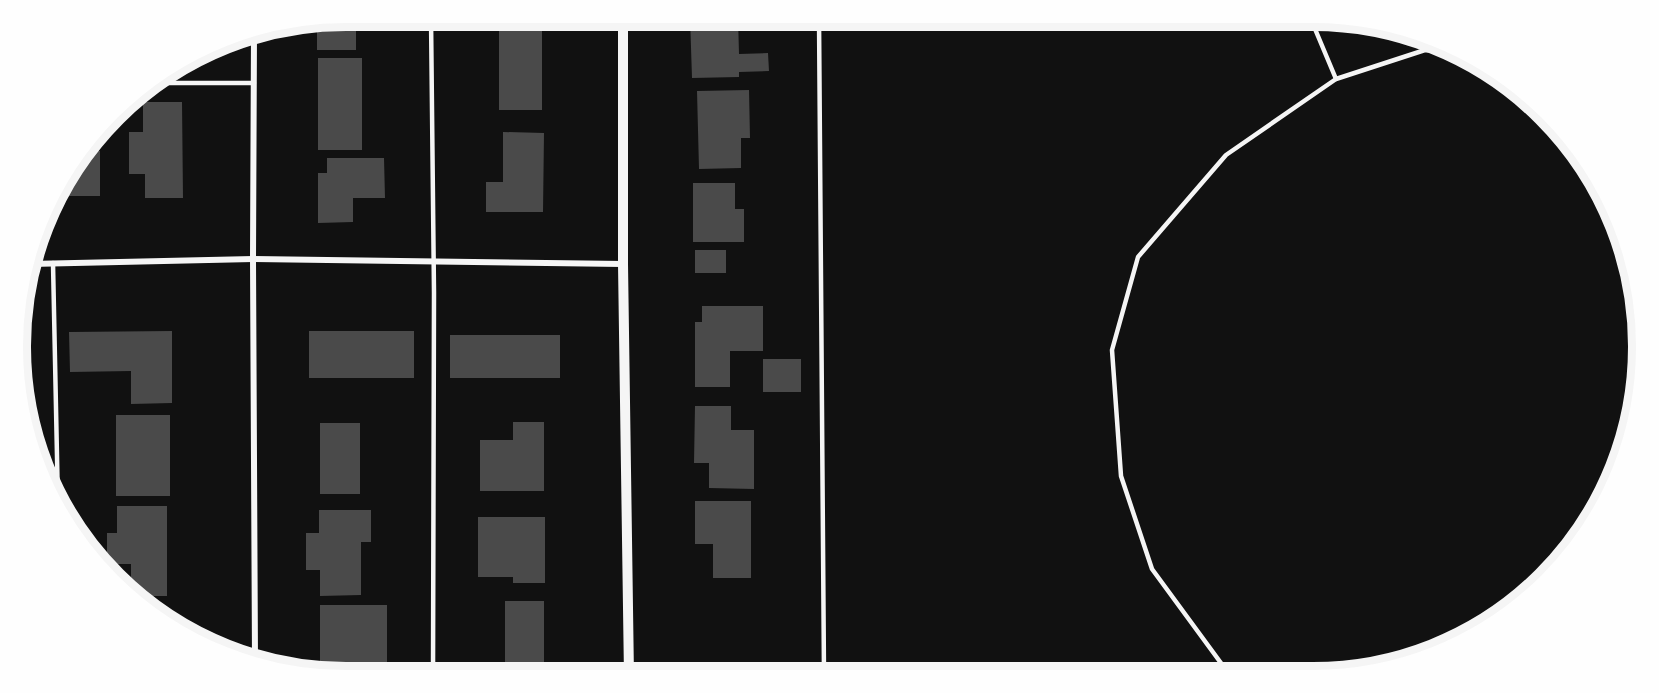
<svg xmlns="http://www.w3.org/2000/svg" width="1659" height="693" font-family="Arial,sans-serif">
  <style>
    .building { fill: #4a4a4a }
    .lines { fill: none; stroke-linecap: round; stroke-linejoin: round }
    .service { stroke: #f5f5f5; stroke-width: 4.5 }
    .minor { stroke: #f5f5f5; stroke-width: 6 }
    .tertiary { stroke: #f5f5f5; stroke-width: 10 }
    .rim { fill: none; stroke: #f5f5f5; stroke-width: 8 }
  </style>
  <rect width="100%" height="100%" fill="#111"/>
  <g class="building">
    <polygon points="346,16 356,17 356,50 317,50 317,21"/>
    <polygon points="690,17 738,17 739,54 768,53 769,71 739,72 739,77 692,78"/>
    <rect x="499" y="24" width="43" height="86"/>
    <rect x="318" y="58" width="44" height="92"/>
    <polygon points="749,90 750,138 741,138 741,168 699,169 697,91"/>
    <polygon points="143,102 182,102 183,198 145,198 145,174 129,174 129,132 143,132"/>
    <polygon points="503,132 544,133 543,212 486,212 486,182 503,182"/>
    <polygon points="85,151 100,151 100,196 55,196 61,181"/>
    <polygon points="327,158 384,158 385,198 353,198 353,222 318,223 318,173 327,173"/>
    <polygon points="693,183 735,183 735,209 744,209 744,242 693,242"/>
    <rect x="695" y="250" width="31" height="23"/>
    <polygon points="702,306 763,306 763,351 730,351 730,387 695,387 695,322 702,322"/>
    <polygon points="172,331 172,403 131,404 131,371 70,372 69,332"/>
    <rect x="309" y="331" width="105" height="47"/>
    <rect x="450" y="335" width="110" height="43"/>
    <rect x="763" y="359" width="38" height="33"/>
    <polygon points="695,406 731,406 731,430 754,430 754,489 709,488 709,463 694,463"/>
    <rect x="116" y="415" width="54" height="81"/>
    <polygon points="513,422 544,422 544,491 480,491 480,440 513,440"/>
    <rect x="320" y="423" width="40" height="71"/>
    <polygon points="695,501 751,501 751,578 713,578 713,544 695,544"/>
    <polygon points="117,506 167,506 167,596 131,596 131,564 107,564 107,533 117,533"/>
    <polygon points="319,510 371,510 371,542 361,542 361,595 320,596 320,570 306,570 306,533 319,533"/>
    <polygon points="478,517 545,517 545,583 513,583 513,577 478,577"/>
    <rect x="505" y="601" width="39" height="75"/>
    <polygon points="320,605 387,605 387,673 320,672"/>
  </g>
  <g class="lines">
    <g class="service">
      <polyline points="431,17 434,293 433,676"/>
      <polyline points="819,17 824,675"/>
      <polyline points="1310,17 1336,79"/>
      <polyline points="156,83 254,83"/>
      <polyline points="53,263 58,505"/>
      <polyline points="1229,674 1152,569 1121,476 1112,350 1138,257 1226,155 1336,79 1425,50 1448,51"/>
    </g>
    <g class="minor">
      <polyline points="254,32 253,259 255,661"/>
      <polyline points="30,264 253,259 623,264"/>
    </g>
    <polyline class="tertiary" points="623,17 623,264 629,676"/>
  </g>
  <path d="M0 0H1659V693H0ZM346 27H1313A319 319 0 0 1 1632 346V347A319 319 0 0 1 1313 666H346A319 319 0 0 1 27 347V346A319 319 0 0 1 346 27Z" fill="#fefefe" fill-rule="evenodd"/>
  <path class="rim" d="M346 27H1313A319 319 0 0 1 1632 346V347A319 319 0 0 1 1313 666H346A319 319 0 0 1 27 347V346A319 319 0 0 1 346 27Z"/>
</svg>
